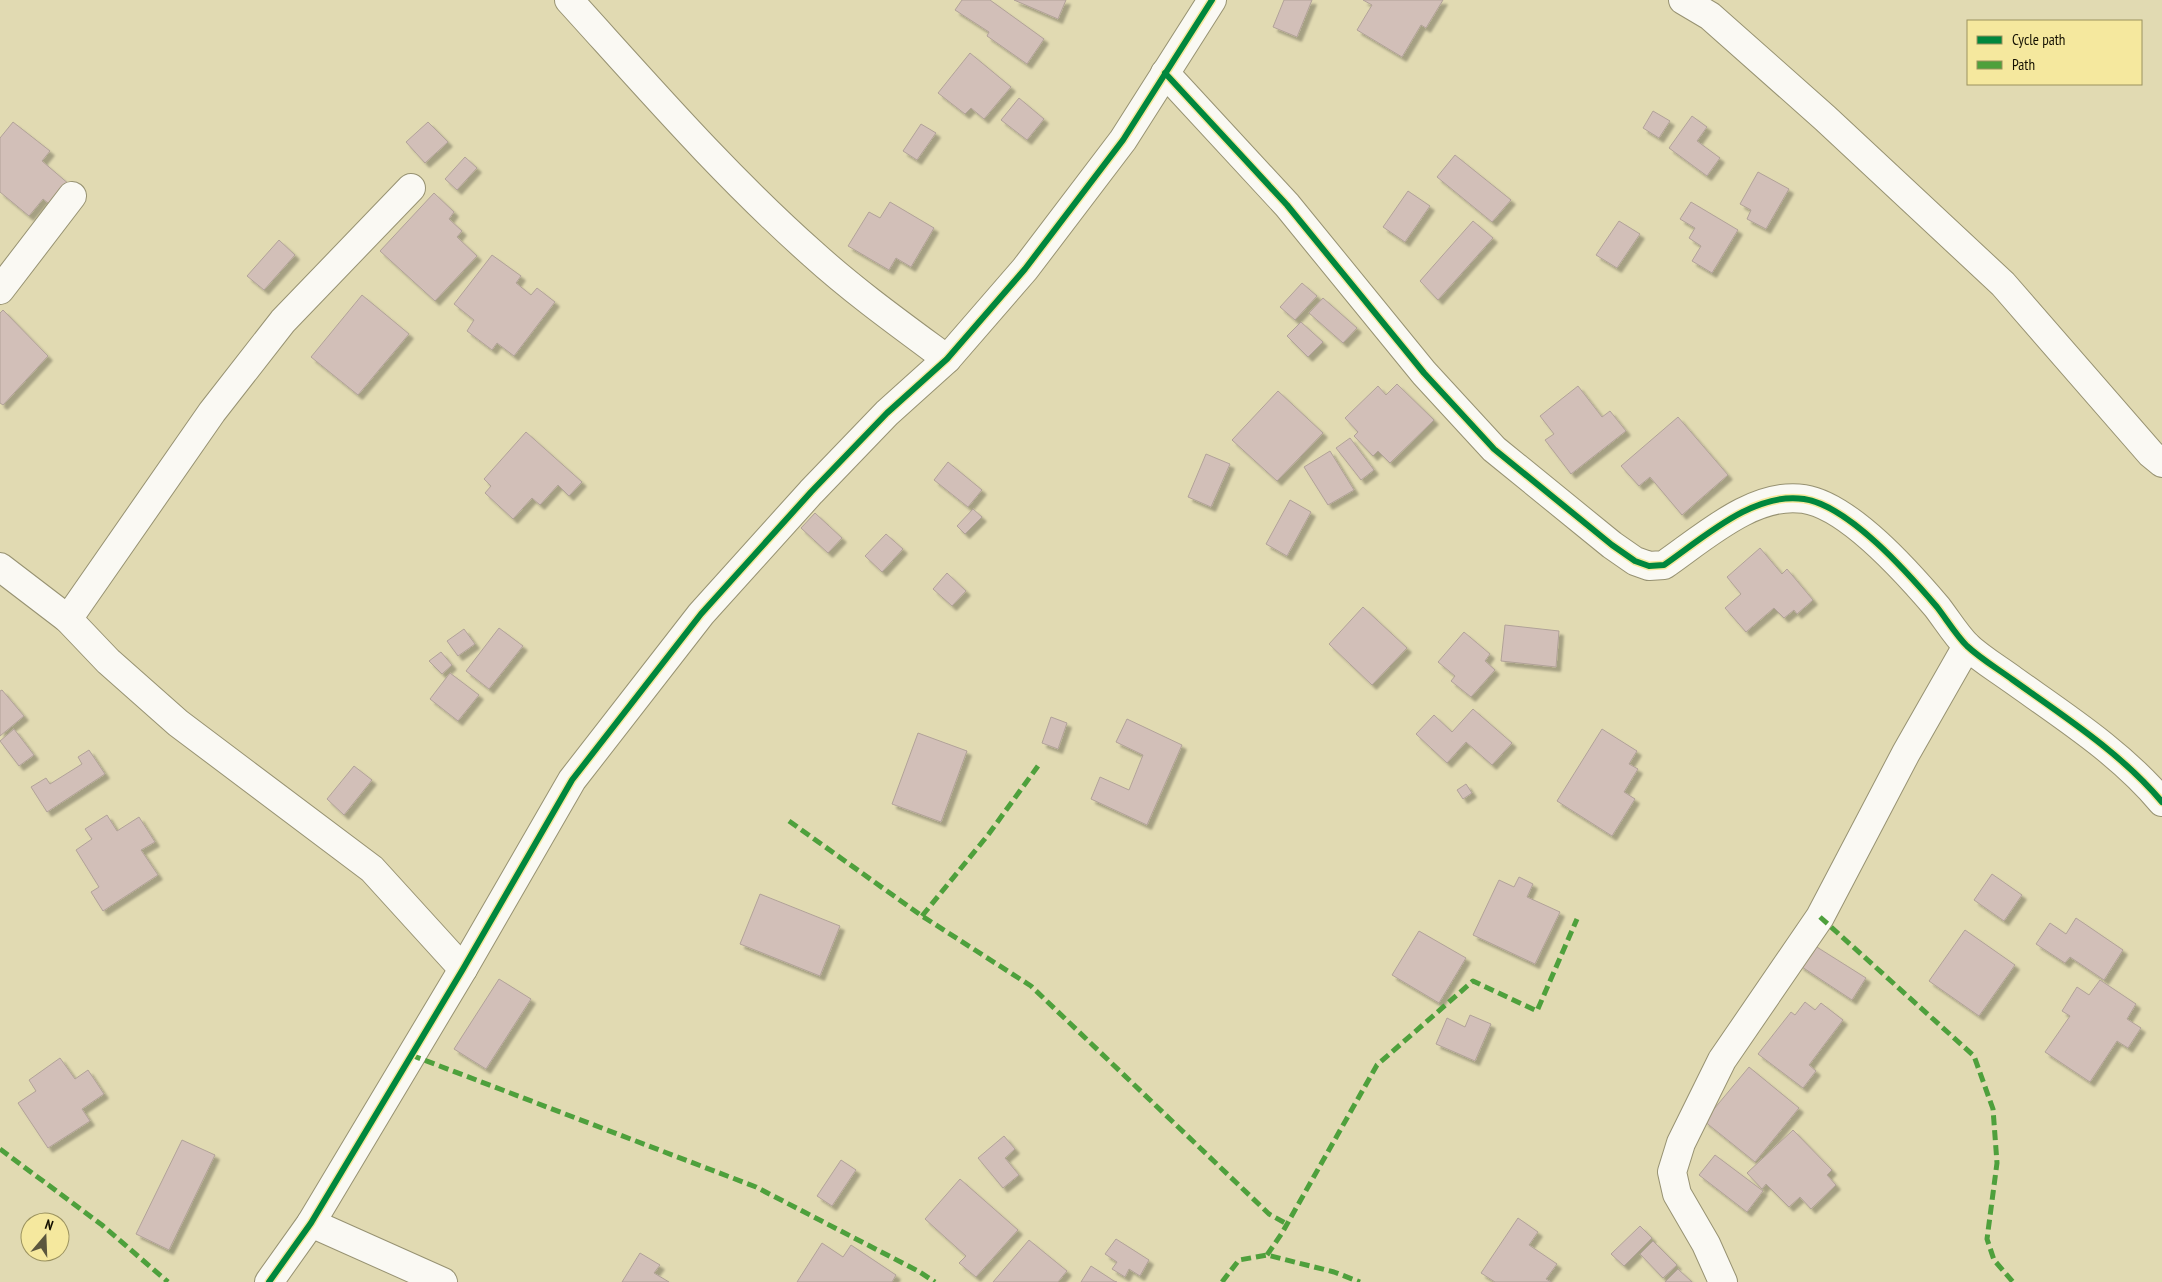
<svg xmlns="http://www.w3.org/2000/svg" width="2162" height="1282" font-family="'PT Sans Narrow',sans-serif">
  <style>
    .building { fill: #d2bfb8; stroke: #b1a298; filter: url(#shadow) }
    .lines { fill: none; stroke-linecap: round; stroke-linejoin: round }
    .minor-casing { stroke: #979272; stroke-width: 30 }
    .tertiary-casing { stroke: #979272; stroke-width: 30 }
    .minor { stroke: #faf9f3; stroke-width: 28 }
    .tertiary { stroke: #faf9f3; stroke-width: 28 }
    .quiet { stroke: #4ea03c; stroke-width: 5; stroke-dasharray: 10 5; stroke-linecap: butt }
    .cycleway-casing { stroke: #f5e89e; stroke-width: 9 }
    .cycleway { stroke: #00873e; stroke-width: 6 }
  </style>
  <defs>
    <filter id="shadow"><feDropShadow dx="4.5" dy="4.5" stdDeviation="1" flood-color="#0004"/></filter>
  </defs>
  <rect width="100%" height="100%" fill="#e1dab2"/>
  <g class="building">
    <polygon points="962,0 990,0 1044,39 1027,64 987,36 989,32 955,10"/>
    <polygon points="1014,0 1066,0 1058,19"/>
    <polygon points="1284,0 1312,0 1297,37 1273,27"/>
    <polygon points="1363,0 1443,0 1426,28 1421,25 1402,57 1357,30 1372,5"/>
    <polygon points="970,53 1011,87 984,119 971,108 965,114 938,93"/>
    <polygon points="1019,98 1044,119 1027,140 1001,120"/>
    <polygon points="1653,111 1670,121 1659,138 1643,128"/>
    <polygon points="1692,116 1707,127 1697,141 1720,158 1707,176 1669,148"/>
    <polygon points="13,122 50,151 42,161 70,185 53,207 43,199 29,216 0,192 0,138"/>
    <polygon points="428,122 448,142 425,163 406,142"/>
    <polygon points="921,124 936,133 917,160 903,151"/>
    <polygon points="1455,155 1511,200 1492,222 1437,177"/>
    <polygon points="465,157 477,168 457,190 445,179"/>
    <polygon points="1758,172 1789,189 1766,229 1747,219 1751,210 1740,204"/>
    <polygon points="1408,191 1430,206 1405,242 1383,227"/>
    <polygon points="434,193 454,212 449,219 462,231 457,237 477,256 435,301 380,251"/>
    <polygon points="890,202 934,228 911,267 896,258 889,270 848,246 869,212 880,218"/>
    <polygon points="1691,202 1738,230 1712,273 1692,261 1701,246 1689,238 1695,228 1680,219"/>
    <polygon points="1473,221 1493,238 1438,300 1420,281"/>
    <polygon points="1619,221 1640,234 1617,268 1596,255"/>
    <polygon points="279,240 295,255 264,290 247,276"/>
    <polygon points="492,255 521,276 516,283 531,295 537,288 555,302 514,356 497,343 492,350 467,331 474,320 454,304"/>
    <polygon points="1302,283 1317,296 1295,320 1280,307"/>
    <polygon points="362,295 409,334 358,395 311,357"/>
    <polygon points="1323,298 1357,328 1343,343 1309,313"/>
    <polygon points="3,310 48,356 3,405 0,403 0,313"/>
    <polygon points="1301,322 1323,342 1308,357 1287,336"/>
    <polygon points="1397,384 1434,420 1390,463 1378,451 1373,456 1354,436 1358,432 1345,418 1378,386 1386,395"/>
    <polygon points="1578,386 1602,417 1610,411 1626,431 1571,474 1545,440 1554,434 1540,416"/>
    <polygon points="1278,391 1323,433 1277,481 1232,440"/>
    <polygon points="1678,417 1728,475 1682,515 1650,477 1639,486 1621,466"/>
    <polygon points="526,432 582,482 569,496 558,485 540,505 532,498 513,519 485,493 491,486 484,479"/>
    <polygon points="1350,438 1374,470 1361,480 1336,448"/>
    <polygon points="1330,451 1354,490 1328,505 1304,467"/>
    <polygon points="1206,454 1230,464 1211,507 1188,497"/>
    <polygon points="948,462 982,490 968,507 934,480"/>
    <polygon points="1290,500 1311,512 1287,556 1266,544"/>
    <polygon points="973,509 982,517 965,534 957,526"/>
    <polygon points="815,513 842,538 828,553 801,528"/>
    <polygon points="886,534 903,549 882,572 865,556"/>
    <polygon points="1760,548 1782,574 1787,569 1813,600 1797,614 1794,610 1784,618 1774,608 1746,632 1725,608 1741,594 1727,577"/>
    <polygon points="947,573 966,591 952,606 933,589"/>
    <polygon points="1363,607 1407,648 1372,685 1329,644"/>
    <polygon points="1505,625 1559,631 1556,667 1501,661"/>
    <polygon points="499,628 523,646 489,689 466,671"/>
    <polygon points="464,629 475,644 458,656 447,641"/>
    <polygon points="1464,632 1490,654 1485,661 1495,670 1471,697 1451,681 1455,676 1438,662"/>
    <polygon points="441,652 452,665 442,674 429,661"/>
    <polygon points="450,673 479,695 458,721 430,699"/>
    <polygon points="2,690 24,716 0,736 0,691"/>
    <polygon points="1473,709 1512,743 1492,765 1466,742 1447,763 1416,734 1434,715 1452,732"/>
    <polygon points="1051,717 1067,723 1058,749 1042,743"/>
    <polygon points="1127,719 1182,745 1147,825 1091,799 1100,777 1129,790 1143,755 1116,742"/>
    <polygon points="14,729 34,755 19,766 0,741"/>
    <polygon points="1602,729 1637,751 1629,764 1638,769 1624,792 1635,799 1612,836 1557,801"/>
    <polygon points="918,733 967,751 941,822 892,804"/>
    <polygon points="89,750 105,774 47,812 31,787 46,778 50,784 82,764 78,757"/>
    <polygon points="354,766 372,780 344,815 327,799"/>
    <polygon points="1466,784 1472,793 1463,799 1457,790"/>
    <polygon points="107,815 117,831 139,817 155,842 141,850 158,875 103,911 91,892 99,887 76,850 92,839 85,829"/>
    <polygon points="1992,874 2022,895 2004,921 1974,900"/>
    <polygon points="1519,877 1533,884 1527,897 1560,912 1535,964 1473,935 1499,880 1514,887"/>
    <polygon points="760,894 840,926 820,976 740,944"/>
    <polygon points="2076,918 2123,950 2104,980 2070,957 2065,963 2036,944 2050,923 2066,934"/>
    <polygon points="1965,930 2015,965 1979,1016 1929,981"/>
    <polygon points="1419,931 1466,958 1439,1003 1392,975"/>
    <polygon points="1812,944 1866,978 1852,1000 1799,965"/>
    <polygon points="499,979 531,999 486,1069 454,1049"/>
    <polygon points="2100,980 2136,1004 2127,1019 2141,1028 2128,1048 2117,1041 2090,1082 2045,1052 2070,1016 2062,1011 2077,987 2089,995"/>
    <polygon points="1805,1002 1815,1010 1821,1003 1843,1020 1809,1065 1816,1071 1803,1088 1758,1054 1791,1012 1795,1015"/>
    <polygon points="1470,1015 1491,1024 1475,1061 1436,1044 1447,1018 1465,1027"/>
    <polygon points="60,1058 75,1079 88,1070 104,1094 82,1109 90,1121 48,1148 18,1103 36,1091 29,1080"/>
    <polygon points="1749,1067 1799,1108 1755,1162 1704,1121"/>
    <polygon points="1793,1130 1832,1170 1827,1175 1836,1185 1811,1209 1800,1197 1789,1207 1766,1184 1762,1189 1747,1173"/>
    <polygon points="1004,1136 1015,1149 1005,1158 1019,1175 1003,1188 978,1158"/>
    <polygon points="182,1140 215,1155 169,1250 136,1234"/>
    <polygon points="1715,1155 1763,1191 1747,1212 1699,1175"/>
    <polygon points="841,1160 856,1170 832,1206 817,1196"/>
    <polygon points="960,1179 1018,1230 976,1277 959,1263 966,1256 925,1219"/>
    <polygon points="1518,1218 1538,1232 1529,1245 1557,1264 1546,1279 1551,1282 1495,1282 1481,1273"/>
    <polygon points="1640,1226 1652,1238 1624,1266 1611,1254"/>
    <polygon points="1116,1239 1149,1260 1140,1276 1129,1269 1125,1277 1112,1269 1117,1262 1105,1254"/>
    <polygon points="1029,1240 1067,1271 1058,1282 993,1282"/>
    <polygon points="1653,1241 1677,1265 1663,1278 1640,1254"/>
    <polygon points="822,1243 843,1257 851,1245 896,1275 892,1282 797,1282"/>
    <polygon points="640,1253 660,1265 654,1273 669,1282 622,1282"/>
    <polygon points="1091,1266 1114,1281 1117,1282 1081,1282"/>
    <polygon points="1678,1269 1692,1282 1665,1282"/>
  </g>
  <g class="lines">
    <defs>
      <g id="minor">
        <path d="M569,0c79,87 156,176 244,254 42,38 88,71 134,105"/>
        <polyline points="1683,0 1710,16 1825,118 2003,284 2151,454 2162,463"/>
        <path d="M1165,73l122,132 137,168 70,76 118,96 23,16 14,5 15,-1c38,-26 90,-74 140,-66 45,7 104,74 133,108 10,13 19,28 30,39 14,13 31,23 46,34 52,37 108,73 149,122"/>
        <polyline points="0,290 72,196"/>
        <polyline points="0,567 68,619 108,661 178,723 372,869 463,969"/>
        <polyline points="68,619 212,412 283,321 411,188"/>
        <polyline points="311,1223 443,1282"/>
        <polyline points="1723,1282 1706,1244 1677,1194 1672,1172 1681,1143 1722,1060 1820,917 1906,753 1967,646"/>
      </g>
      <polyline id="tertiary" points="269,1282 311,1223 463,969 572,780 701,614 811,492 887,413 947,359 1025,269 1123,140 1212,0"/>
    </defs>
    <use href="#minor" class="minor-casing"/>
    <use href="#tertiary" class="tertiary-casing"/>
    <use href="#minor" class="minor"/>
    <use href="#tertiary" class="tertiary"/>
    <g class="quiet">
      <polyline points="789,821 922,916 1031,986 1269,1214 1287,1224"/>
      <polyline points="922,916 988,835 1038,766"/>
      <polyline points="1820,917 1974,1056 1993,1109 1997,1163 1987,1239 1994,1260 2013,1282"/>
      <polyline points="411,1055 756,1187 918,1271 935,1282"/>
      <polyline points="0,1149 102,1225 168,1282"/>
      <polyline points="1267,1255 1282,1233 1377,1065 1473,981 1537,1011 1577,919"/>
      <polyline points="1222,1282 1239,1260 1267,1255 1334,1272 1360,1282"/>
    </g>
    <defs>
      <g id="cycleway">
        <path d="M1165,73l122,132 137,168 70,76 118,96 23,16 14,5 15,-1c38,-26 90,-74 140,-66 45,7 104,74 133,108 10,13 19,28 30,39 14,13 31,23 46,34 52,37 108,73 149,122"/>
        <polyline points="269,1282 311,1223 463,969 572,780 701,614 811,492 887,413 947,359 1025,269 1123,140 1212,0"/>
      </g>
    </defs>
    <use href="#cycleway" class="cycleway-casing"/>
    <use href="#cycleway" class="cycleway"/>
  </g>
  <rect x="1967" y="20" width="175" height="65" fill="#f5e89e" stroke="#9b925f"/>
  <rect x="1977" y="36" width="25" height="8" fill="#00873e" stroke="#9b925f"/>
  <text x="2012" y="45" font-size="15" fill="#141000">Cycle path</text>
  <rect x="1977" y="61" width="25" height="8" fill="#4ea03c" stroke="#9b925f"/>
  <text x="2012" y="70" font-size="15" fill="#141000">Path</text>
  <g transform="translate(45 1237) rotate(19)"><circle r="24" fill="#f5e89e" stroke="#9b925f"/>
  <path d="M0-4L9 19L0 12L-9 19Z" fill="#5c573e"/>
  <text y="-8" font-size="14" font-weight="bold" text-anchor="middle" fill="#141000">N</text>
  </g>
</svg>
